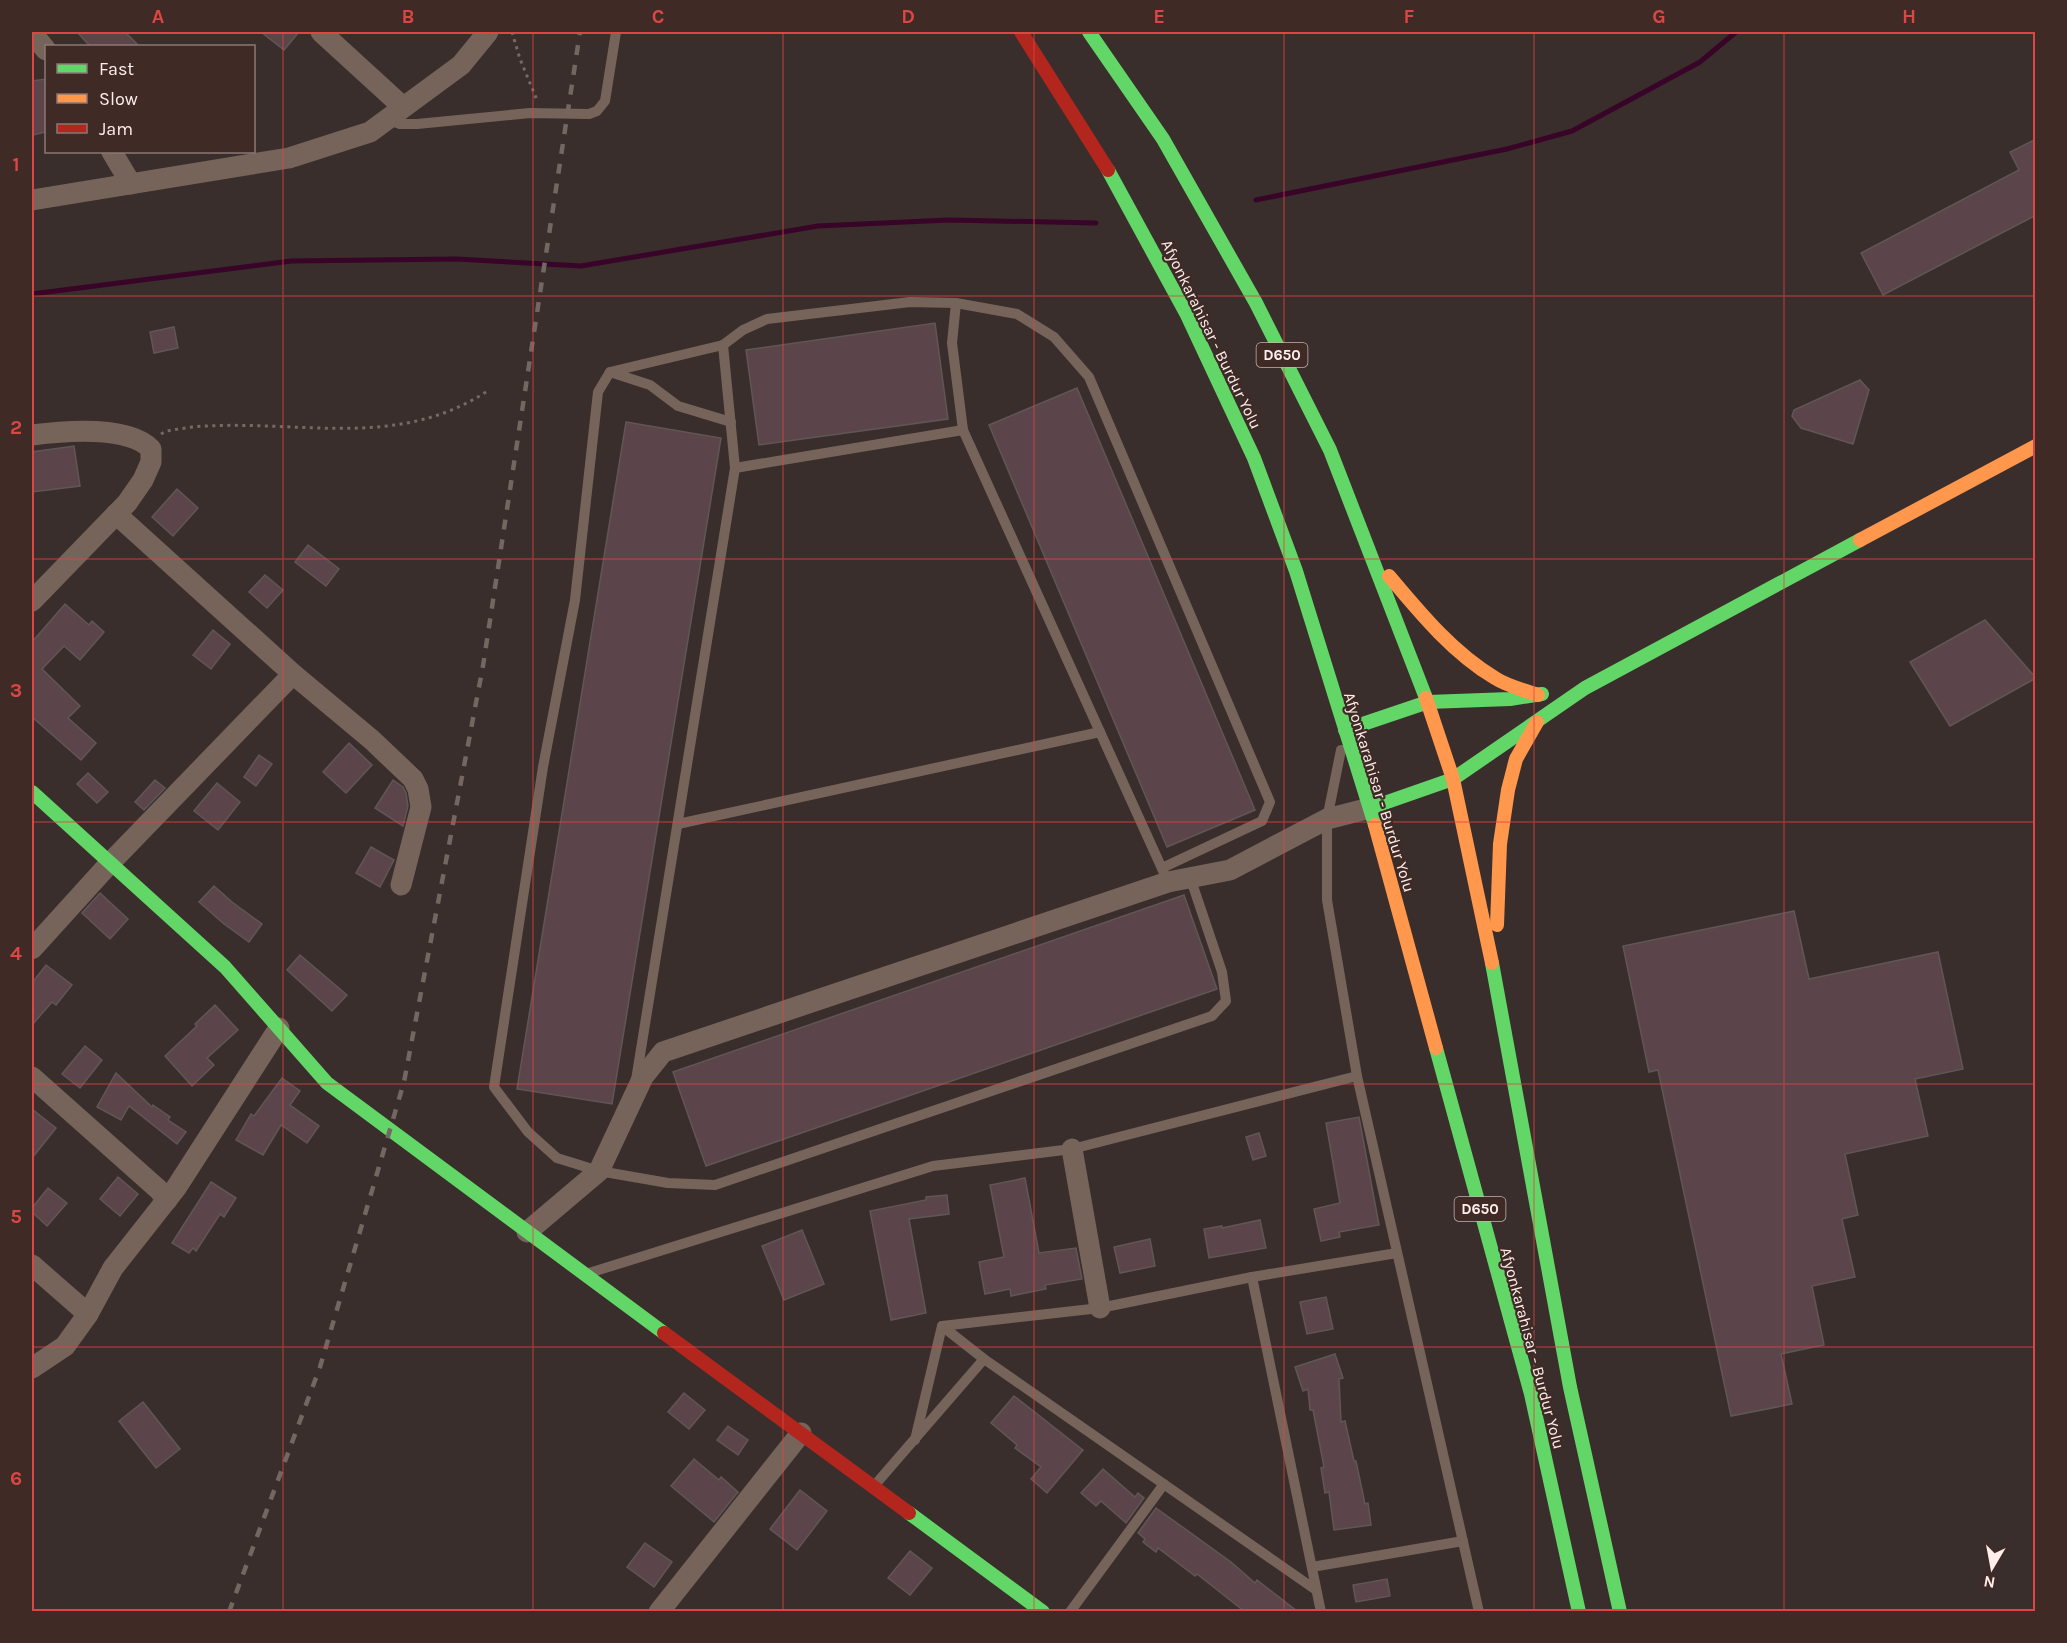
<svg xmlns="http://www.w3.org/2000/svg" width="2067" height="1643" font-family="Karla,sans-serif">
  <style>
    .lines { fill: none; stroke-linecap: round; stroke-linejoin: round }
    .stream { stroke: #380427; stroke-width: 5 }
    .building { fill: #5b454a; stroke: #605656; stroke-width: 1.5 }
    .path { stroke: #766a63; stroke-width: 3; stroke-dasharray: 3 4.5; stroke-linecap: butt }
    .lane { stroke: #76645b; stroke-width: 10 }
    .street { stroke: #76645b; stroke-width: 21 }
    .fast { stroke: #63d668; stroke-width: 14 }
    .slow { stroke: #ff974d; stroke-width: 14 }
    .jam { stroke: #b3261e; stroke-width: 14 }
    .rail { stroke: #746762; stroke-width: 4.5; stroke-dasharray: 10 10; stroke-linecap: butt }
    .grid { fill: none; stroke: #dc4645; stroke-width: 1.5; stroke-opacity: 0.55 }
    .labels { text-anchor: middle; stroke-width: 4.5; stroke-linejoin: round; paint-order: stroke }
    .shield { fill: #3f2a26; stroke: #c4b3b1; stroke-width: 1.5 }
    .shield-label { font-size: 15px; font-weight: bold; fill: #fdeeec }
    .street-label { font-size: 16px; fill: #fdeeec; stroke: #3f2a26 }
    .neatline { fill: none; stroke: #dc4645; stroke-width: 2 }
    .grid-label { font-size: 20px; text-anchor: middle; font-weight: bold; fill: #dc4645 }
  </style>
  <rect width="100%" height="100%" fill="#392e2c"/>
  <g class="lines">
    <g class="stream">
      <polyline points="1256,200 1507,149 1572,131 1700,62 1736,32"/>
      <polyline points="32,294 291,261 457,259 581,266 818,226 949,220 1096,223"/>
    </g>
  </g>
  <g class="building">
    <polygon points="77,32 125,32 139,46 90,46"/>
    <polygon points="261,32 299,32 284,50"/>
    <polygon points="46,79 46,132 32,135 32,81"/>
    <polygon points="2036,139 2036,215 1883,295 1861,253 2019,170 2010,152"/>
    <polygon points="935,323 948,419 759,445 746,350"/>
    <polygon points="174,327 178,348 154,353 150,332"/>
    <polygon points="1860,380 1869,390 1853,444 1801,428 1792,416 1794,410"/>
    <polygon points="1077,388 1255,810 1167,847 989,425"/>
    <polygon points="626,422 721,438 612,1104 517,1089"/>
    <polygon points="74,446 80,486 32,492 32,452"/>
    <polygon points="177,489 198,508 173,536 152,517"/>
    <polygon points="308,545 339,569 326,586 295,562"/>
    <polygon points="265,575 283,590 267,608 249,592"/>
    <polygon points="65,604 89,625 92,621 104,632 80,660 64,646 42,669 80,706 68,718 96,743 81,760 32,717 32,642"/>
    <polygon points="1985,620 2036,678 1950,726 1910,662"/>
    <polygon points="213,630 230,644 211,669 193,655"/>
    <polygon points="349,743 372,765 346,793 323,772"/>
    <polygon points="259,755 272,764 256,786 244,777"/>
    <polygon points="88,773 108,792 97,803 77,784"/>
    <polygon points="155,780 165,788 144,810 135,802"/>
    <polygon points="393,780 403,787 406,793 408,806 403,826 375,808"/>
    <polygon points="217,783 240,802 218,830 194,811"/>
    <polygon points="371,847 394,860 380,887 356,873"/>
    <polygon points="214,886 232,902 262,924 249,942 224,924 199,902"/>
    <polygon points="100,893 128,919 110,939 82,913"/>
    <polygon points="1184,895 1217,989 706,1166 673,1072"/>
    <polygon points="1794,911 1809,979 1938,952 1963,1069 1915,1079 1928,1136 1845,1154 1858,1215 1842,1219 1855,1277 1812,1286 1824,1345 1781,1354 1792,1404 1731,1416 1658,1070 1649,1072 1623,946"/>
    <polygon points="300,955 347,995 332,1011 287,970"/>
    <polygon points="46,965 72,985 56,1005 52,1002 32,1025 32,983"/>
    <polygon points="215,1005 238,1030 207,1058 214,1065 192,1086 165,1056 197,1026 195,1024"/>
    <polygon points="85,1046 102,1060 80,1088 62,1074"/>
    <polygon points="116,1073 152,1107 153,1105 170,1117 168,1120 186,1132 177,1144 129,1106 121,1120 97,1107"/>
    <polygon points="282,1078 300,1091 290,1105 319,1126 307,1143 281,1125 263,1155 236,1140 251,1114 254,1116"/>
    <polygon points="32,1109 56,1128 32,1158"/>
    <polygon points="1359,1117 1379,1225 1339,1232 1340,1237 1321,1241 1314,1209 1340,1203 1326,1123"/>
    <polygon points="1259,1133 1266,1156 1253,1160 1246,1137"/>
    <polygon points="118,1177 138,1194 120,1216 100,1199"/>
    <polygon points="1025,1178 1039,1253 1076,1248 1082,1279 1045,1285 1046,1289 1011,1296 1010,1289 985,1294 979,1262 1004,1257 990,1185"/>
    <polygon points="211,1182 236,1198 224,1217 220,1214 196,1251 193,1248 189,1253 172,1243"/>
    <polygon points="48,1188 67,1203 47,1226 32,1212 32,1208"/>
    <polygon points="947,1195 949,1214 909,1219 926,1313 891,1320 870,1211 926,1200 926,1197"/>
    <polygon points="1260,1220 1266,1248 1209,1258 1204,1229 1222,1226 1222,1228"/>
    <polygon points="802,1230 824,1284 784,1300 762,1246"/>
    <polygon points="1150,1239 1155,1266 1120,1273 1114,1247"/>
    <polygon points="1326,1297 1333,1329 1307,1334 1300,1302"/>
    <polygon points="1335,1354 1343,1378 1339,1379 1341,1422 1345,1421 1354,1461 1356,1461 1365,1504 1368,1503 1371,1525 1334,1530 1329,1492 1325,1493 1321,1468 1324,1467 1313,1410 1310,1410 1308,1389 1303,1391 1295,1367"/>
    <polygon points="684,1393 705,1410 689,1429 668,1412"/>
    <polygon points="1014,1396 1083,1450 1047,1493 1031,1479 1041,1467 1015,1448 1017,1445 991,1423"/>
    <polygon points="143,1402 180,1449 156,1468 119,1421"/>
    <polygon points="728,1426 748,1440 738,1455 717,1440"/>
    <polygon points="694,1459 719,1480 721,1477 738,1492 714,1522 671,1486"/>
    <polygon points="1103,1469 1135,1497 1138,1493 1144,1498 1126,1523 1101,1501 1096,1506 1081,1493"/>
    <polygon points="800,1490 827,1511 797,1550 770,1529"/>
    <polygon points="1156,1508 1231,1562 1255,1583 1257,1580 1297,1611 1244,1611 1197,1574 1195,1576 1158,1548 1156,1552 1143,1542 1145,1539 1138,1533"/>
    <polygon points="645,1543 672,1562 654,1587 627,1567"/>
    <polygon points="910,1551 932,1568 910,1595 888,1578"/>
    <polygon points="1387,1579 1390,1596 1356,1602 1353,1585"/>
  </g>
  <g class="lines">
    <g class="path">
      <polyline points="512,32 520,59 537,100"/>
      <path d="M161,434l5,-3c14,-2 28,-5 41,-5 98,-5 194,23 282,-36"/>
    </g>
    <g class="lane">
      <polyline points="387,119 400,124 417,124 530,113 589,114 597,111 605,101 616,32"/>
      <polyline points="956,303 952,343 963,430"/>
      <polyline points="723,345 735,468"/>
      <polyline points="610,372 650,385 678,406 731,422"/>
      <polyline points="1341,750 1327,819 1327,900 1357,1076 1479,1612"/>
      <polyline points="678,824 1100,732"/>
      <polyline points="1162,868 1262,821 1270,802 1089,377 1054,337 1017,314 956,303 910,302 767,319 743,330 723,345 610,372 598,392 575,600 543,767 494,1087 528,1132 557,1158 599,1171 668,1183 715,1185 1212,1016 1226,1001 1222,972 1190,877"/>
      <polyline points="636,1080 735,468 963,430 1164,873"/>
      <polyline points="589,1273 933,1166 1072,1149 1357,1076"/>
      <polyline points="1252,1277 1321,1612"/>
      <polyline points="942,1326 984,1359 1316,1590"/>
      <polyline points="915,1440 942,1326 1100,1308 1252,1277 1397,1253"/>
      <polyline points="874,1486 984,1359"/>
      <polyline points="1312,1567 1463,1541"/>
      <polyline points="1070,1612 1164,1484"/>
    </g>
    <g class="street">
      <polyline points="321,32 403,107"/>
      <polyline points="32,33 46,50"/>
      <polyline points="112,152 131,184"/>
      <polyline points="32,200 289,158 370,132 461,65 488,32"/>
      <path d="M32,435c31,-4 96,-10 119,14v13l-8,18 -16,23 -95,98"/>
      <polyline points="116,514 293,674 372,740 413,779 418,789 421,807 401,885"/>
      <polyline points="32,949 110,863 293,674"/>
      <polyline points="32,1077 159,1190 167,1200"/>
      <polyline points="1072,1149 1100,1308"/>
      <polyline points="527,1232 599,1171 643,1077 663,1052 1168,882 1230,870 1327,819 1370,808"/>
      <polyline points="32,1265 88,1314"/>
      <polyline points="32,1368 65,1346 88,1314 113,1268 176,1188 279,1028"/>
      <polyline points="659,1612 801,1433"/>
    </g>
    <g class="fast">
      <polyline points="1089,32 1163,139 1256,303 1330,450 1426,698"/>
      <polyline points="1108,170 1187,315 1254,458 1296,571 1375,825"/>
      <polyline points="1428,702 1510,699 1542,694"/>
      <polyline points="1345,730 1428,702"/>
      <polyline points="1453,779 1585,688 1860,540"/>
      <polyline points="32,792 225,967 327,1083 664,1333"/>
      <polyline points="1370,808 1453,779"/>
      <polyline points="1492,963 1570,1387 1620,1612"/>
      <polyline points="1436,1048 1531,1394 1579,1612"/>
      <polyline points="909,1513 1043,1612"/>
    </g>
    <g class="slow">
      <polyline points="1860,540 2036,446"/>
      <path d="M1389,576c31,37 64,77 106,102 12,8 29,12 43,17"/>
      <polyline points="1426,698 1453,779 1492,963"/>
      <polyline points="1375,825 1436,1048"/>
      <polyline points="1497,925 1500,844 1508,790 1516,759 1537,722"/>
    </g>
    <g class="jam">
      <polyline points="1021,32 1108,170"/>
      <polyline points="664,1333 909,1513"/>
    </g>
    <polyline class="rail" points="229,1612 320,1367 404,1082 483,666 580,32"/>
  </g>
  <path class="grid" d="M283,32v1580M533,32v1580M783,32v1580M1034,32v1580M1284,32v1580M1534,32v1580M1784,32v1580M32,296h2004M32,559h2004M32,822h2004M32,1084h2004M32,1347h2004"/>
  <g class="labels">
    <g class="shield">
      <rect x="1256.5" y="343" width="51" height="24" rx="4.5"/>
      <rect x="1454.5" y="1197" width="51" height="24" rx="4.5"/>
    </g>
    <g class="shield-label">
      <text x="1282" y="360">D650</text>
      <text x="1480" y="1214">D650</text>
    </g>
    <g class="street-label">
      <text transform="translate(1212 334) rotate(64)" y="6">Afyonkarahisar - Burdur Yolu</text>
      <text transform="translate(1380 792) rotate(73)" y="6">Afyonkarahisar - Burdur Yolu</text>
      <text transform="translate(1533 1348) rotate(75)" y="6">Afyonkarahisar - Burdur Yolu</text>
    </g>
  </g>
  <rect width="2067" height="1643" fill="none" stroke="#3f2a26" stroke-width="66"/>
  <rect x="45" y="45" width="210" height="108" fill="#3f2a26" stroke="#8b7875" stroke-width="1.5"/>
  <rect x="57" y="64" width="30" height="9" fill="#63d668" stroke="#8b7875" stroke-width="1.5"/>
  <text x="99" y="75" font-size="18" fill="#fdeeec">Fast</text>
  <rect x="57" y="94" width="30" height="9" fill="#ff974d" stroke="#8b7875" stroke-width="1.5"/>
  <text x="99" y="105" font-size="18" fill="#fdeeec">Slow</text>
  <rect x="57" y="124" width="30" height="9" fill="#b3261e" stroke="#8b7875" stroke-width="1.5"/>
  <text x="99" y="135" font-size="18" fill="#fdeeec">Jam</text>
  <g transform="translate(1992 1568) rotate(190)" stroke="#3f2a26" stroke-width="4.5" paint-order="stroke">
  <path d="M0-4.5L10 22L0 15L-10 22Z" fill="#fdeeec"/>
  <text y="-9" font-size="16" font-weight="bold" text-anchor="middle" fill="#fdeeec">N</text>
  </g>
  <rect x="33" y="33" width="2001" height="1577" class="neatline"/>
  <g class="grid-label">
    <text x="158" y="23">A</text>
    <text x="408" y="23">B</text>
    <text x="658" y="23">C</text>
    <text x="908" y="23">D</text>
    <text x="1159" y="23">E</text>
    <text x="1409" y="23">F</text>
    <text x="1659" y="23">G</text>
    <text x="1909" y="23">H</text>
    <text x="16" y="171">1</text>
    <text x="16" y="434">2</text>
    <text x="16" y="697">3</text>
    <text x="16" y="960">4</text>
    <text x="16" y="1223">5</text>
    <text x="16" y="1485">6</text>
  </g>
</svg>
